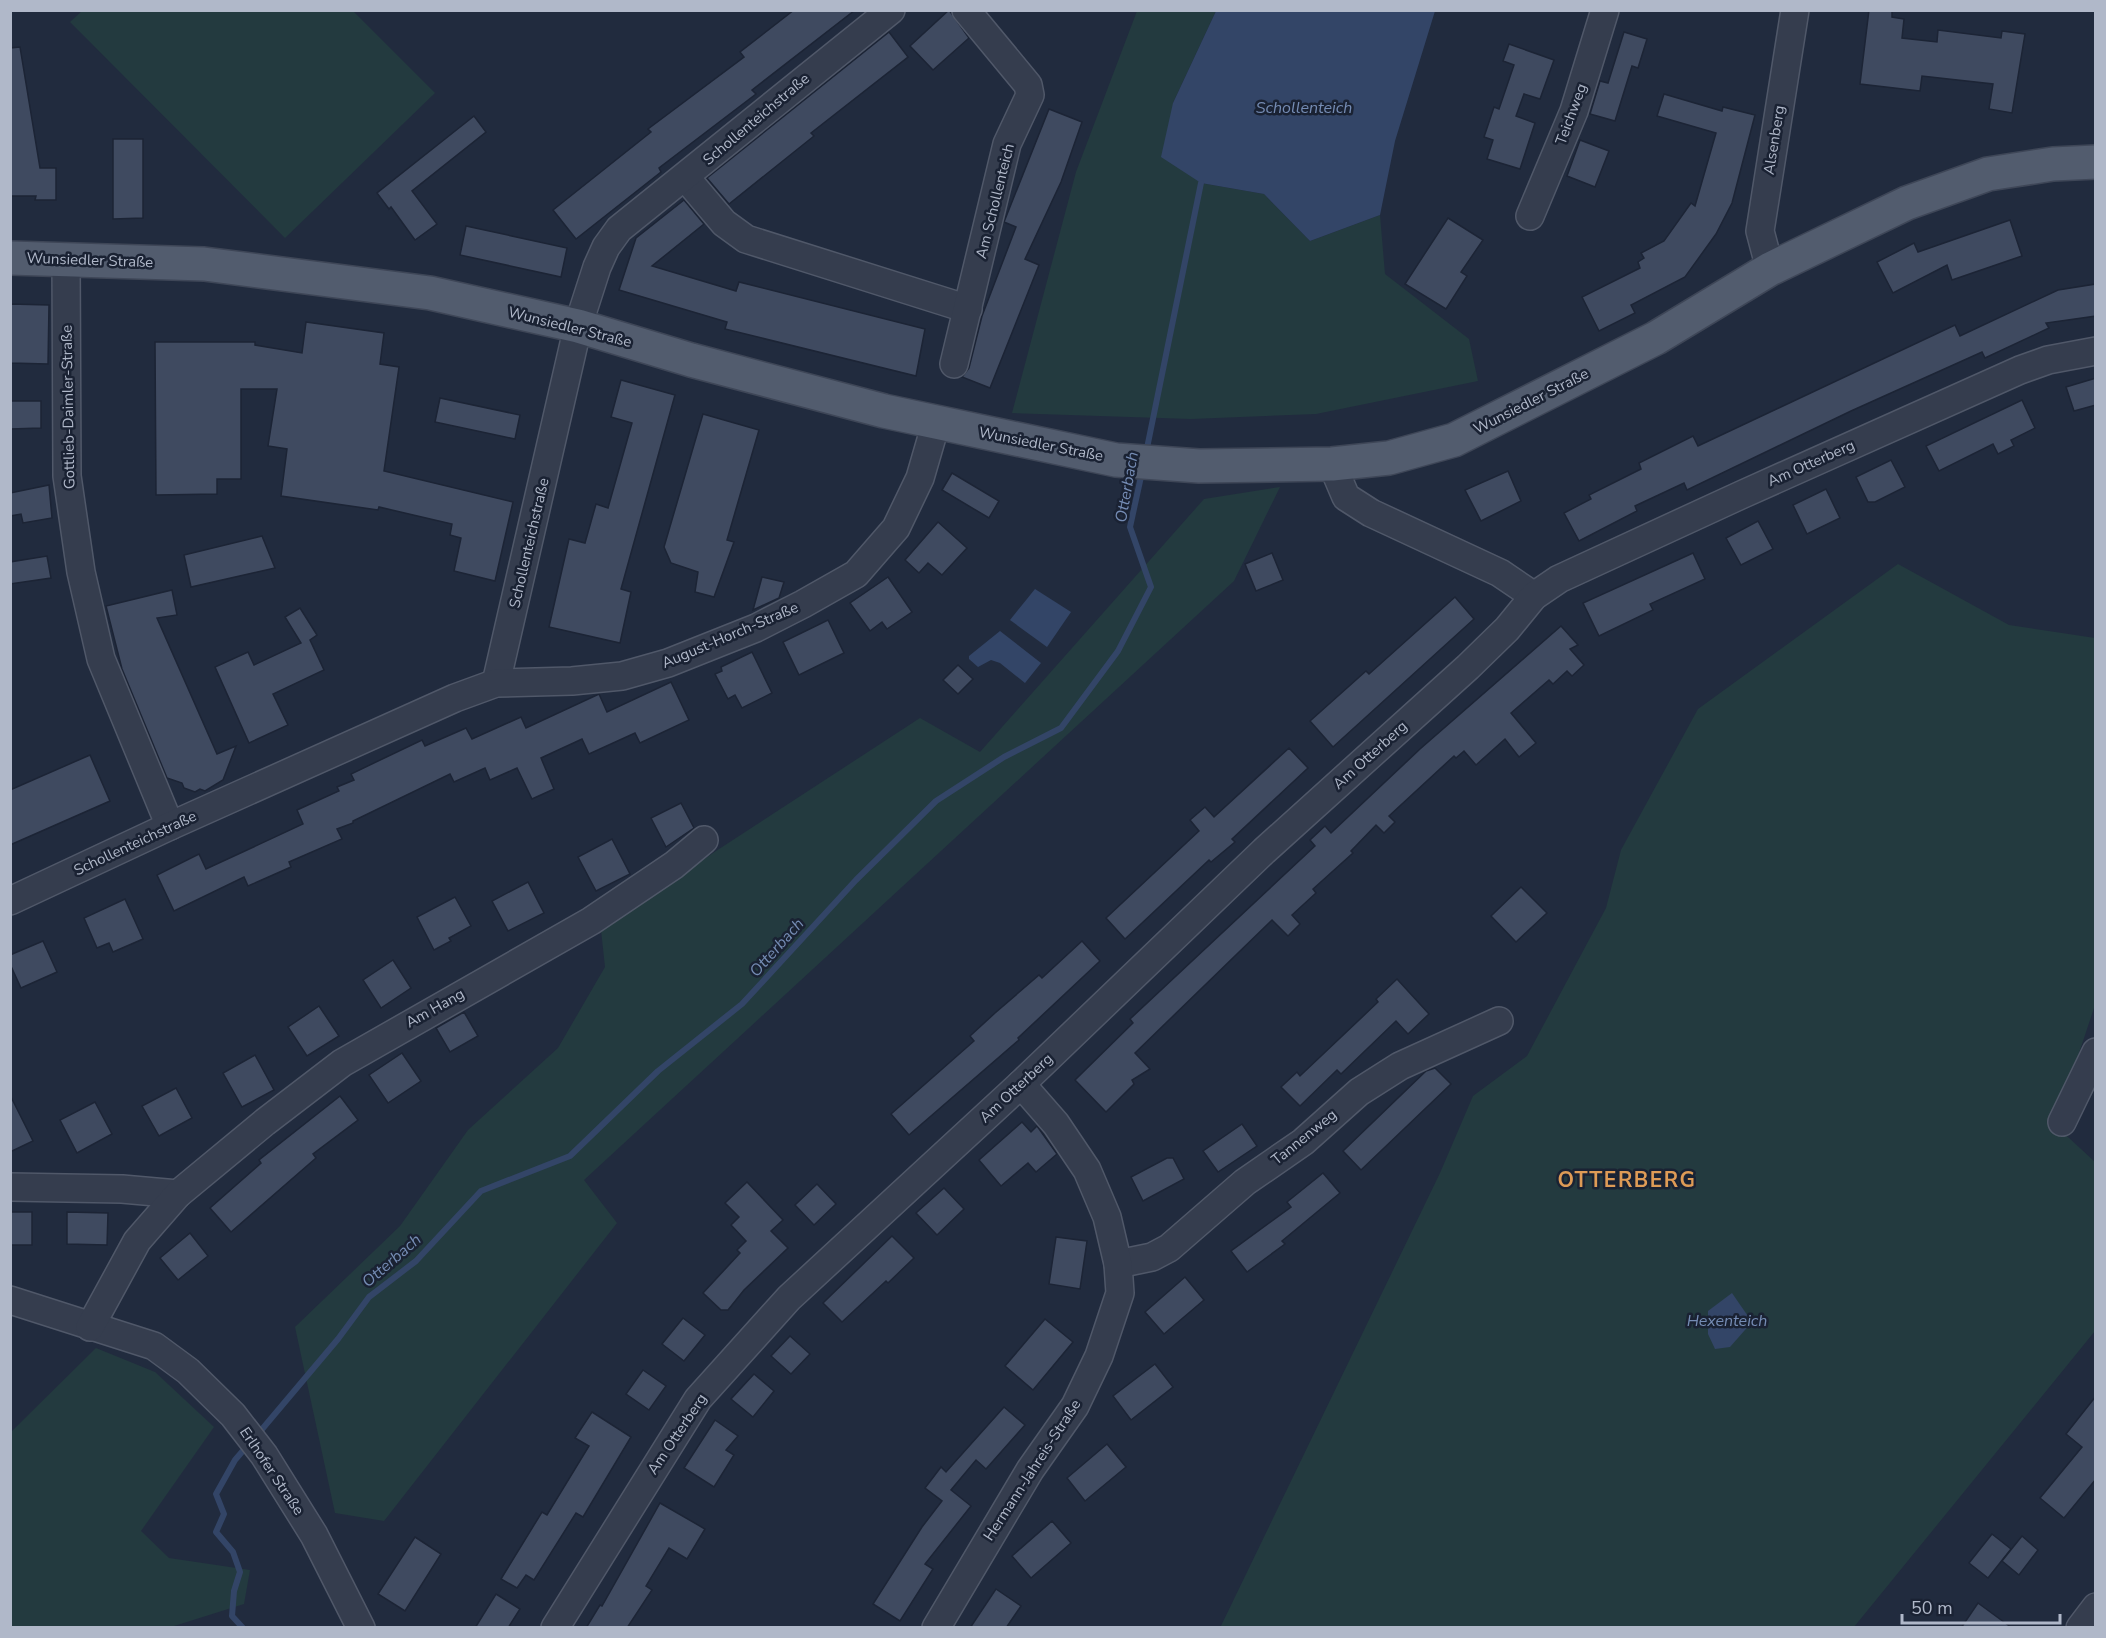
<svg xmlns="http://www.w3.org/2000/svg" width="2106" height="1638" font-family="'Nunito Sans',sans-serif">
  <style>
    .green { fill: #233a3f }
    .water { fill: #334567 }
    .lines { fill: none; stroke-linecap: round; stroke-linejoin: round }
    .stream { stroke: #334567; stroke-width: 6 }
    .building { fill: #3f4a60; stroke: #1c2435; stroke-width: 1.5 }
    .minor-casing { stroke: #505869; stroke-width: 30 }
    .major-casing { stroke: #3e4657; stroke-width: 36 }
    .minor { stroke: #353d4e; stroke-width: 27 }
    .major { stroke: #525c6e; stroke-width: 33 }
    .labels { text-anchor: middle; stroke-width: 5; stroke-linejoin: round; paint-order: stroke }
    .street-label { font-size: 15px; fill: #b0b8c9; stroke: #1a2233 }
    .water-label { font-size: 16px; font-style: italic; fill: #758cb4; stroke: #1a2233 }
    .district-label { font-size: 21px; font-weight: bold; letter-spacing: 1.5px; fill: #de9b56; stroke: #1a2233 }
  </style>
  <rect width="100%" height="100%" fill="#212b3e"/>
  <g class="green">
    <polygon points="82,11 353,11 435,93 285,238 70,22"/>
    <polygon points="1137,11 1216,11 1173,103 1201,183 1264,194 1310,241 1380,215 1385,274 1469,339 1478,381 1316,414 1191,419 1012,413 1076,172"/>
    <polygon points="1280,487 1234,581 584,1180 617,1223 384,1521 335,1513 295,1327 400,1226 468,1130 558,1048 605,967 601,930 716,851 920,718 980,752 1204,499"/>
    <polygon points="1898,564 2009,625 2095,638 2095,1005 2055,1125 2095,1162 2095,1331 1854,1627 1220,1628 1440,1173 1473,1096 1527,1056 1606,908 1621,850 1698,709"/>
    <polygon points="96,1348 155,1372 214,1427 141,1531 169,1558 250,1570 244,1604 171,1627 11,1627 11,1432"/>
  </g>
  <g class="water">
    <polygon points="1216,11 1435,11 1395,141 1380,215 1310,241 1264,194 1201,183 1161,157 1173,103"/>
    <polygon points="1035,589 1071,612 1047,647 1010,620"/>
    <polygon points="1000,631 1041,663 1025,683 1000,663 991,660 978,667 969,659 969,656"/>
    <polygon points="1732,1293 1752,1322 1730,1347 1715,1349 1708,1334 1708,1311"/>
  </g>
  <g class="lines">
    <g class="stream">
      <polyline points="1146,453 1201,183"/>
      <polyline points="258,1434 338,1339 369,1297 416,1261 481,1191 570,1156 658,1071 742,1004 856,880 936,801 1004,757 1061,728 1118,651 1151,587 1130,527 1142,472"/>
      <polyline points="243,1628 232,1616 234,1591 240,1572 233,1552 216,1532 224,1514 216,1494 235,1460 247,1446"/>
    </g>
  </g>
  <g class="building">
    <polygon points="794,10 855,10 752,90 756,94 659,168 661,172 576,239 553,210 651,132 648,129 744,57 740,52"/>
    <polygon points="949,10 969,38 933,70 910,46"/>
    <polygon points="1869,10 1892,10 1892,17 1904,19 1902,38 1937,42 1938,30 2001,38 2002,31 2025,34 2012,113 1989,109 1993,84 1922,76 1920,91 1860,84"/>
    <polygon points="889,32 908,57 811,133 814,136 729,204 707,178"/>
    <polygon points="1624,32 1647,39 1638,68 1632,66 1615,121 1590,114 1600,81 1608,83"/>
    <polygon points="1509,44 1554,60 1540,99 1524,94 1516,116 1535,123 1520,169 1487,159 1493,140 1484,137 1494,107 1499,109 1514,65 1503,61"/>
    <polygon points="20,47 40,168 56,168 56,200 35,200 36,196 10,196 10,48"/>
    <polygon points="1664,94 1722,111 1723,107 1755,115 1732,203 1716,234 1685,277 1631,305 1635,313 1599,331 1582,297 1640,268 1638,262 1644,258 1641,253 1664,241 1691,203 1695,206 1716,133 1657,116"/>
    <polygon points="1049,109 1082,122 1061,182 1025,259 1039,265 990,388 962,377 969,368 982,316 1016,227 1004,222"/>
    <polygon points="474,116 486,132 412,191 437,224 415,240 391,207 389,209 377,193"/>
    <polygon points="113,139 143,139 143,218 113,219"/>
    <polygon points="1580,140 1609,151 1595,187 1567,176"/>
    <polygon points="684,200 704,224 652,266 736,291 739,282 925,329 916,376 725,329 727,322 619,290 636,238"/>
    <polygon points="1448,218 1483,240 1461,272 1467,276 1446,309 1405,284"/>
    <polygon points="2010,220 2022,256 1952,280 1947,265 1893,293 1877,262 1914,243 1918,252"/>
    <polygon points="466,226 567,248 561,277 460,255"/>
    <polygon points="2096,284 2096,316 2046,323 2049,328 1985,358 1982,352 1851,411 1687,490 1684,483 1635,506 1637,511 1579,541 1564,513 1591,499 1589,495 1641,469 1639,463 1693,436 1698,446 1955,325 1960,336 2058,290"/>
    <polygon points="10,304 49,305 48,364 10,363"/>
    <polygon points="306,322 384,333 380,364 399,367 384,471 513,502 495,581 454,571 461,538 450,535 452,524 379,507 378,510 281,496 287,449 268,446 277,389 241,389 241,479 217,479 217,494 156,495 155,342 255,342 255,345 302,353"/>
    <polygon points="2096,378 2096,405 2074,411 2066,387"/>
    <polygon points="621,380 675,395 621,589 631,592 620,643 549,627 569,539 585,543 596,504 608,508 632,423 611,417"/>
    <polygon points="440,398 520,415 515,439 435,422"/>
    <polygon points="2022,400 2035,428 2011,440 2014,446 1998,454 1993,444 1939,471 1926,446"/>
    <polygon points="10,401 41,401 41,428 10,429"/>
    <polygon points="703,414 759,430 727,540 734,542 714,597 695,592 698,572 671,563 664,547"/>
    <polygon points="1891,460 1905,487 1875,502 1868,502 1856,477"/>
    <polygon points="1508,471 1521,501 1481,521 1465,490"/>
    <polygon points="952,473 999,501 989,518 942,490"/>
    <polygon points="49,485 52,518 23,523 21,514 10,516 10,493"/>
    <polygon points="1826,489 1840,518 1807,534 1793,505"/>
    <polygon points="1758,521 1773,549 1741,565 1726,538"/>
    <polygon points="938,522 967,548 942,575 928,563 919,573 905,560"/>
    <polygon points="262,536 275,568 191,587 184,555"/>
    <polygon points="1272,553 1283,580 1256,591 1245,564"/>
    <polygon points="1693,553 1705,579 1650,604 1653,610 1599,636 1583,603"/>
    <polygon points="47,556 51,578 10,584 10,562"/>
    <polygon points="762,577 784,582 779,598 753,610"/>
    <polygon points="888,577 912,612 887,629 882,622 870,631 850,603"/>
    <polygon points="172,590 177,615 157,618 217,754 236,746 223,780 205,791 200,789 195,792 184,788 182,783 167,778 122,669 106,606"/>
    <polygon points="1455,597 1474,619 1333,747 1310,721 1366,671 1369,674"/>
    <polygon points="300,608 317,635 310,640 324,670 273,694 288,725 249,743 215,667 248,652 254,665 301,643 285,617"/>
    <polygon points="828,620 844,653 799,675 783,642"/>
    <polygon points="1561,626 1578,645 1570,649 1584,665 1572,676 1567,671 1553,684 1549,680 1511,713 1536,743 1519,757 1505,739 1476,765 1464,751 1456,758 1454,756 1389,816 1395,822 1384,833 1376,825 1351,851 1353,853 1313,889 1316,893 1292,915 1300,924 1288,936 1272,920 1135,1053 1150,1069 1132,1080 1134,1084 1106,1112 1075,1080 1133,1023 1130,1019 1315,846 1310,840 1325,826 1331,833 1420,749"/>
    <polygon points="752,652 772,693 742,708 735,695 728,699 715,674 722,671 721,667"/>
    <polygon points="958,665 973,679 958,694 943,680"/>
    <polygon points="671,682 689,720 640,743 635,733 589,754 582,739 541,758 554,789 532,799 517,768 490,780 485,768 454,782 450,774 353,821 353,823 337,829 342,839 289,862 291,867 248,886 244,877 174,911 157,875 199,854 206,869 303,824 297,810 339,791 337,787 354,780 351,774 422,740 425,746 466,728 472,739 521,717 526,728 599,694 607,712"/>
    <polygon points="1289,748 1308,768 1232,839 1235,842 1211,862 1209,860 1125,939 1106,918 1199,831 1190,820 1205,807 1214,817"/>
    <polygon points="90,755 110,801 10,845 10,790"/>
    <polygon points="681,803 694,828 666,847 651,818"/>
    <polygon points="612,839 630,874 596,891 578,857"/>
    <polygon points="528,882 544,913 508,931 492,901"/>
    <polygon points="1521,887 1547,913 1516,942 1491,916"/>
    <polygon points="455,897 471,926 449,938 451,941 434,950 417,917"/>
    <polygon points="125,899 143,939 113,952 109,943 97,948 84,918"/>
    <polygon points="43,941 57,972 21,988 10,964 10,955"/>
    <polygon points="1082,941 1100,961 1018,1038 1019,1040 909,1135 891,1114 974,1041 970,1036 995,1013 1039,975 1042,978"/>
    <polygon points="393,960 411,988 381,1008 363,980"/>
    <polygon points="1397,979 1429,1014 1408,1034 1396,1021 1341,1074 1337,1070 1300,1106 1281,1087 1297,1072 1300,1076 1378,1002 1376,999"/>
    <polygon points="319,1006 339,1036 307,1056 288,1027"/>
    <polygon points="464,1012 478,1036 450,1052 436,1028"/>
    <polygon points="402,1053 421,1081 388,1103 369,1075"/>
    <polygon points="255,1055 274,1090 242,1107 223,1073"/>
    <polygon points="1435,1068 1451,1084 1361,1170 1343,1151 1426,1071"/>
    <polygon points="176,1088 192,1118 159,1136 142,1106"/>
    <polygon points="10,1095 33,1141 10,1152"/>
    <polygon points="340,1096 358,1120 313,1154 316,1158 231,1232 210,1208 261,1163 259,1160"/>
    <polygon points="95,1102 112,1134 77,1153 60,1120"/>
    <polygon points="1022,1122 1031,1132 1037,1126 1057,1154 1036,1172 1028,1163 1001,1186 979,1160"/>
    <polygon points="1242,1124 1257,1146 1218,1172 1203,1151"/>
    <polygon points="1167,1158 1173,1158 1184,1179 1143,1201 1131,1177"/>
    <polygon points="1323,1173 1340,1193 1282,1241 1285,1244 1247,1272 1231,1251 1291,1207 1287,1202"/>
    <polygon points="747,1182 783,1220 771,1231 788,1248 744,1290 728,1310 721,1310 703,1293 740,1253 737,1250 746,1241 731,1225 739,1217 725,1203"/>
    <polygon points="817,1184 836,1204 814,1225 795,1205"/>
    <polygon points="944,1188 964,1209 937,1235 916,1213"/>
    <rect x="10" y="1212" width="22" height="33"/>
    <polygon points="67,1212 108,1213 107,1245 67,1244"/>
    <polygon points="190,1233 208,1256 178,1280 160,1258"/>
    <polygon points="892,1236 914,1258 888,1283 886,1281 842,1322 823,1303"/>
    <polygon points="1056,1237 1087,1241 1080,1289 1049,1284"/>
    <polygon points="1185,1277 1204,1300 1164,1334 1145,1312"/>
    <polygon points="683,1318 705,1335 684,1361 662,1344"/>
    <polygon points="1045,1319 1073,1342 1033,1390 1005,1366"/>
    <polygon points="790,1336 810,1354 791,1374 771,1356"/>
    <polygon points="1155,1364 1173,1387 1131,1420 1113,1396"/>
    <polygon points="643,1370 666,1386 649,1410 626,1394"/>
    <polygon points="754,1374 774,1391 753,1417 731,1399"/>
    <polygon points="2096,1396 2096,1479 2064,1518 2040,1498 2082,1447 2066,1434"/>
    <polygon points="1004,1407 1025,1425 986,1469 976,1460 951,1490 971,1506 925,1564 933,1569 900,1621 873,1604 922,1527 942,1501 925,1488 941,1467 946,1472"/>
    <polygon points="592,1412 631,1437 583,1517 576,1513 534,1580 526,1575 517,1588 501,1579 542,1512 547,1515 589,1446 575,1438"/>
    <polygon points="715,1420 738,1436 726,1450 734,1455 714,1487 684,1468"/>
    <polygon points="1107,1444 1126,1467 1085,1501 1067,1478"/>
    <polygon points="660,1503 705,1529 687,1559 669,1548 646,1586 652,1590 627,1628 586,1628 600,1605 602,1606"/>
    <polygon points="1052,1521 1071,1543 1031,1578 1012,1556"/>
    <polygon points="1992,1534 2011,1549 1988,1578 1969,1563"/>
    <polygon points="2022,1536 2038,1550 2019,1575 2002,1561"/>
    <polygon points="415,1537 441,1554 405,1611 378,1594"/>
    <polygon points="996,1589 1021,1606 1006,1628 970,1628"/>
    <polygon points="496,1594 520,1609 508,1628 475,1628"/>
    <polygon points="1978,1603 2012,1628 1961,1628"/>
  </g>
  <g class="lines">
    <defs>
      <g id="minor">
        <polyline points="686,178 724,223 746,239 968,309"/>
        <polyline points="1530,216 1574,111 1605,10"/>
        <polyline points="66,259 67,476 81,572 101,659 170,826"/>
        <polyline points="1770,269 1760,231 1795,10"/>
        <polyline points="954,364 1007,144 1030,95 1028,85 966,10"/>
        <polyline points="1332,464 1346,497 1371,513 1500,573 1534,596"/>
        <polyline points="496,683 578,326 597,267 606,247 619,229 891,10"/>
        <polyline points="10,901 170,826 455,698 496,683 572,681 622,676 668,663 756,628 803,604 856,574 896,528 920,478 936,423"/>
        <polyline points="2062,1122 2096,1052"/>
        <polyline points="10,1187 122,1189 178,1194"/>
        <polyline points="1118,1264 1152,1257 1169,1248 1245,1182 1303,1142 1359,1092 1400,1066 1499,1021"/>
        <polyline points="10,1300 154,1346 188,1371 233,1415 264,1455 314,1535 361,1628"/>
        <polyline points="90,1327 137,1241 178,1194 265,1122 342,1063 591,921 674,865 704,840"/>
        <polyline points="555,1628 698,1399 789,1298 1021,1084 1264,851 1468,667 1507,629 1534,596 1559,579 1741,495 2020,370 2048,360 2096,351"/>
        <polyline points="936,1628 1030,1470 1075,1406 1099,1356 1120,1293 1118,1264 1107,1217 1087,1170 1056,1124 1021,1084"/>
        <polyline points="2080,1628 2096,1607"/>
      </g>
      <polyline id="major" points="10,258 204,264 430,293 578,326 691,360 884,411 1116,460 1199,466 1332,464 1389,458 1454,440 1656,338 1770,269 1907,203 1988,174 2053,164 2096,162"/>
    </defs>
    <use href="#minor" class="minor-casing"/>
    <use href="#major" class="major-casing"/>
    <use href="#minor" class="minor"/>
    <use href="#major" class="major"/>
  </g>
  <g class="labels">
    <g class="street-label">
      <text transform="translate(1571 114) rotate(-70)" y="5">Teichweg</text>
      <text transform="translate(756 119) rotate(-40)" y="5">Schollenteichstraße</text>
      <text transform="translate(1774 140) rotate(-81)" y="5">Alsenberg</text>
      <text transform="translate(995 201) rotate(-76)" y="5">Am Schollenteich</text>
      <text transform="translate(90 260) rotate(2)" y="5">Wunsiedler Straße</text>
      <text transform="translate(570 327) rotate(14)" y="5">Wunsiedler Straße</text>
      <text transform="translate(1531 401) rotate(-27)" y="5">Wunsiedler Straße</text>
      <text transform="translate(68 407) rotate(-91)" y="5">Gottlieb-Daimler-Straße</text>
      <text transform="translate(1041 444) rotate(11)" y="5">Wunsiedler Straße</text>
      <text transform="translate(1811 463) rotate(-24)" y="5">Am Otterberg</text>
      <text transform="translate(529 543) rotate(-77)" y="5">Schollenteichstraße</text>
      <text transform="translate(730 635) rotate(-23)" y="5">August-Horch-Straße</text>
      <text transform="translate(1370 755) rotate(-42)" y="5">Am Otterberg</text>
      <text transform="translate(135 843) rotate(-25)" y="5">Schollenteichstraße</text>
      <text transform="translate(435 1008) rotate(-29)" y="5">Am Hang</text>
      <text transform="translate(1016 1088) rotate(-43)" y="5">Am Otterberg</text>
      <text transform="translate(1304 1137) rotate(-39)" y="5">Tannenweg</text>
      <text transform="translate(677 1434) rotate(-56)" y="5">Am Otterberg</text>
      <text transform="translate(1032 1470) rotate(-57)" y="5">Hermann-Jahreis-Straße</text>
      <text transform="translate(272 1471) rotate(56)" y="5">Erlhofer Straße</text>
    </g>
    <g class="water-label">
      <text x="1304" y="113">Schollenteich</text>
      <text transform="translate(1126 487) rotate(-80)" y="6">Otterbach</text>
      <text transform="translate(776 947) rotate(-48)" y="6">Otterbach</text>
      <text transform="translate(391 1260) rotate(-41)" y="6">Otterbach</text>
      <text x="1727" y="1326">Hexenteich</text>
    </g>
    <g class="district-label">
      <text x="1627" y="1187">OTTERBERG</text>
    </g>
  </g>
  <rect width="2106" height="1638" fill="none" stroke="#b0b8c9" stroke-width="24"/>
  <path d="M1902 1614v9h158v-9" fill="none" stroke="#b0b8c9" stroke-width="3"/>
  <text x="1911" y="1614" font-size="18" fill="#b0b8c9" stroke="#1a2233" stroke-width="4.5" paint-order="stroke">50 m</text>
</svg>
